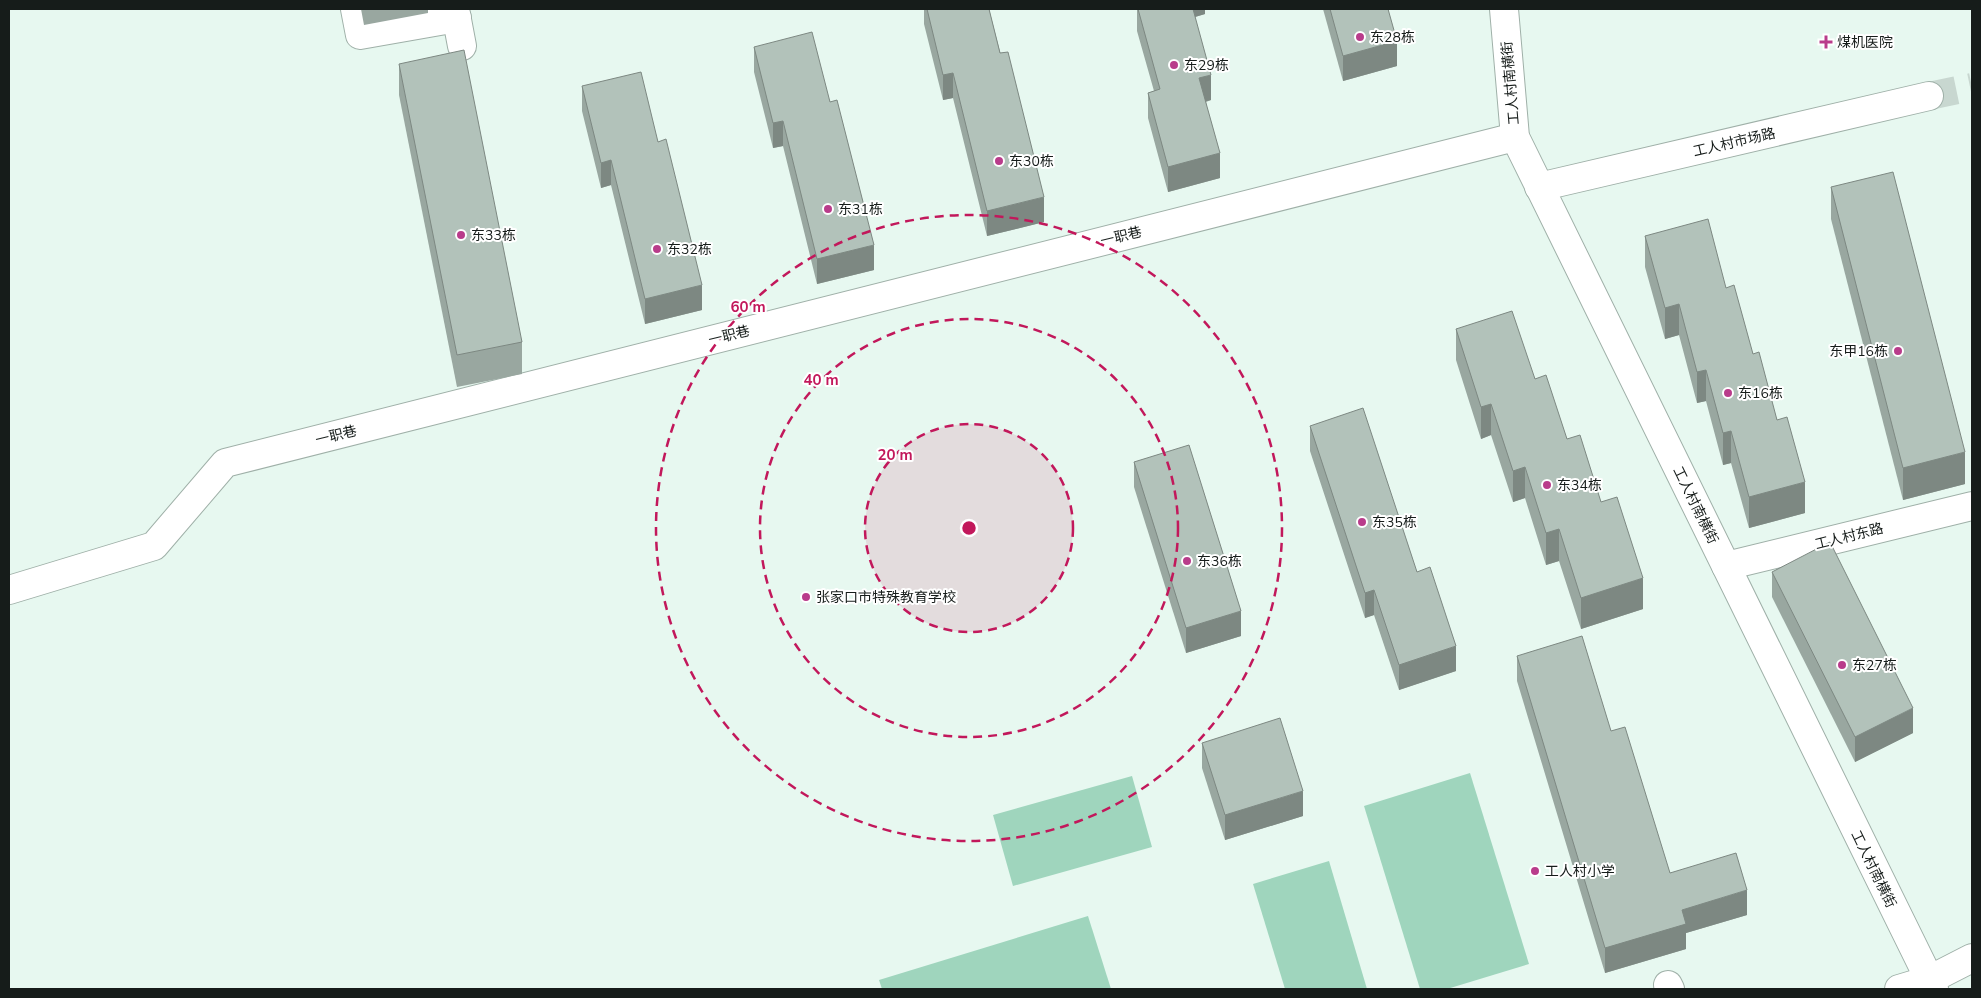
<svg xmlns="http://www.w3.org/2000/svg" width="1981" height="998" font-family="'Nunito Sans','Noto Sans SC',sans-serif">
  <style>
    .green { fill: #9fd5bd }
    .lines { fill: none; stroke-linecap: round; stroke-linejoin: round }
    .minor-tunnel { stroke: #c8d7d0; stroke-width: 28; stroke-dasharray: 28 14; stroke-linecap: butt }
    .minor-casing { stroke: #9fb0a8; stroke-width: 30 }
    .minor { stroke: #fff; stroke-width: 28 }
    .wall { fill: #99a7a0 }
    .shaded-wall { fill: #7d8882 }
    .building { fill: #b2c2ba; stroke: #7d8882 }
    .ring { fill: none; stroke: #c2185b; stroke-width: 2.5; stroke-dasharray: 9 6 }
    .poi-dot { fill: #b93c8b; stroke: #fff; stroke-width: 2 }
    .labels { text-anchor: middle; stroke-width: 4; stroke-linejoin: round; paint-order: stroke }
    .poi-label { font-size: 14px; fill: #161c1a; stroke: #fff; text-anchor: start }
    .street-label { font-size: 14px; fill: #161c1a; stroke: #fff }
    .centre { fill: #c2185b; stroke: #fff; stroke-width: 2.5 }
    .ring-label { font-size: 15px; text-anchor: middle; font-weight: bold; fill: #c2185b; stroke: #fff; stroke-width: 4; stroke-linejoin: round; paint-order: stroke }
  </style>
  <rect width="100%" height="100%" fill="#e7f8f0"/>
  <g class="green">
    <polygon points="1470,773 1529,964 1447,989 1420,989 1364,806"/>
    <polygon points="1132,776 1152,847 1013,886 993,815"/>
    <polygon points="1329,861 1367,989 1285,989 1253,884"/>
    <polygon points="1088,916 1111,989 882,989 879,980"/>
  </g>
  <g class="lines">
    <polyline class="minor-tunnel" points="1929,96 1972,87"/>
    <defs>
      <g id="minor">
        <polyline points="355,9 360,35 457,18"/>
        <polyline points="455,9 462,46"/>
        <polyline points="1504,9 1515,137 1934,989"/>
        <polyline points="1539,187 1929,96"/>
        <polyline points="1726,566 1972,506"/>
        <polyline points="9,590 154,546 225,463 1515,137"/>
        <polyline points="1668,985 1670,989"/>
        <polyline points="1899,989 1929,980 1972,958"/>
      </g>
    </defs>
    <use href="#minor" class="minor-casing"/>
    <use href="#minor" class="minor"/>
  </g>
  <g class="wall">
    <polygon points="361,9 428,9 428,13 364,25"/>
    <polygon points="924,9 989,9 1044,222 987,236 953,98 943,100 924,24"/>
    <polygon points="1137,9 1205,9 1205,14 1195,17 1211,100 1206,102 1220,178 1168,192 1148,118 1148,93 1154,91 1137,31"/>
    <polygon points="1323,9 1388,9 1397,66 1343,81"/>
    <polygon points="754,47 830,102 874,270 817,284 783,146 773,148 754,72"/>
    <polygon points="399,64 522,342 522,374 457,387 399,95"/>
    <polygon points="582,86 658,142 702,310 645,324 611,185 601,188 582,111"/>
    <polygon points="1831,187 1965,484 1903,500 1831,219"/>
    <polygon points="1645,236 1726,288 1753,354 1777,420 1805,513 1749,528 1731,463 1723,465 1706,401 1697,403 1679,335 1665,339 1645,267"/>
    <polygon points="1456,329 1535,379 1601,502 1643,609 1581,629 1559,561 1546,565 1525,498 1513,502 1491,435 1481,439 1456,360"/>
    <polygon points="1310,426 1417,572 1456,671 1399,690 1374,615 1365,618 1310,451"/>
    <polygon points="1134,462 1241,636 1186,653 1134,487"/>
    <polygon points="1772,572 1913,733 1855,762 1772,597"/>
    <polygon points="1517,656 1611,731 1670,873 1747,915 1686,933 1686,949 1605,973 1517,681"/>
    <polygon points="1202,743 1303,816 1225,840 1202,768"/>
  </g>
  <g class="shaded-wall">
    <polygon points="1188,9 1205,9 1205,14 1188,19"/>
    <polygon points="1397,41 1397,66 1343,81 1343,56"/>
    <polygon points="953,73 953,98 943,100 943,75"/>
    <polygon points="1211,75 1211,100 1199,103 1199,78"/>
    <polygon points="783,121 783,146 773,148 773,123"/>
    <polygon points="1220,153 1220,178 1168,192 1168,167"/>
    <polygon points="611,160 611,185 601,188 601,163"/>
    <polygon points="1044,197 1044,222 987,236 987,211"/>
    <polygon points="874,245 874,270 817,284 817,259"/>
    <polygon points="702,285 702,310 645,324 645,299"/>
    <polygon points="1679,304 1679,335 1665,339 1665,308"/>
    <polygon points="1706,370 1706,401 1697,403 1697,372"/>
    <polygon points="1491,404 1491,435 1481,439 1481,407"/>
    <polygon points="1731,431 1731,463 1723,465 1723,433"/>
    <polygon points="1965,452 1965,484 1903,500 1903,468"/>
    <polygon points="1525,467 1525,498 1513,502 1513,471"/>
    <polygon points="1805,482 1805,513 1749,528 1749,497"/>
    <polygon points="1559,529 1559,561 1546,565 1546,533"/>
    <polygon points="1643,578 1643,609 1581,629 1581,598"/>
    <polygon points="1374,590 1374,615 1365,618 1365,593"/>
    <polygon points="1241,611 1241,636 1186,653 1186,628"/>
    <polygon points="1456,646 1456,671 1399,690 1399,665"/>
    <polygon points="1913,708 1913,733 1855,762 1855,737"/>
    <polygon points="1303,791 1303,816 1225,840 1225,815"/>
    <polygon points="1747,890 1747,915 1686,933 1686,949 1605,973 1605,948 1682,910"/>
  </g>
  <g class="building">
    <polygon points="927,9 989,9 1000,53 1008,52 1044,197 987,211 953,73 943,75"/>
    <polygon points="1138,9 1193,9 1211,75 1199,78 1220,153 1168,167 1148,93 1160,89"/>
    <polygon points="1330,9 1388,9 1397,41 1343,56"/>
    <polygon points="812,32 830,102 837,100 874,245 817,259 783,121 773,123 754,47"/>
    <polygon points="464,50 522,342 457,355 399,64"/>
    <polygon points="641,72 658,142 666,139 702,285 645,299 611,160 601,163 582,86"/>
    <polygon points="1893,172 1965,452 1903,468 1831,187"/>
    <polygon points="1708,219 1726,288 1734,285 1753,354 1759,352 1777,420 1787,417 1805,482 1749,497 1731,431 1723,433 1706,370 1697,372 1679,304 1665,308 1645,236"/>
    <polygon points="1512,311 1535,379 1546,375 1567,439 1580,435 1601,502 1617,497 1643,578 1581,598 1559,529 1546,533 1525,467 1513,471 1491,404 1481,407 1456,329"/>
    <polygon points="1363,408 1417,572 1430,567 1456,646 1399,665 1374,590 1365,593 1310,426"/>
    <polygon points="1189,445 1241,611 1186,628 1134,462"/>
    <polygon points="1830,542 1913,708 1855,737 1772,572"/>
    <polygon points="1582,636 1611,731 1625,727 1670,873 1736,853 1747,890 1682,910 1686,924 1605,948 1517,656"/>
    <polygon points="1280,718 1303,791 1225,815 1202,743"/>
  </g>
  <circle cx="969" cy="528" r="104" fill="#c2185b" fill-opacity=".12"/>
  <g class="ring">
    <circle cx="969" cy="528" r="104"/>
    <circle cx="969" cy="528" r="209"/>
    <circle cx="969" cy="528" r="313"/>
  </g>
  <g class="poi-dot">
    <circle cx="1360" cy="37" r="5"/>
    <path d="M1823.5 34.5h5v5h5v5h-5v5h-5v-5h-5v-5h5z"/>
    <circle cx="1174" cy="65" r="5"/>
    <circle cx="999" cy="161" r="5"/>
    <circle cx="828" cy="209" r="5"/>
    <circle cx="461" cy="235" r="5"/>
    <circle cx="657" cy="249" r="5"/>
    <circle cx="1898" cy="351" r="5"/>
    <circle cx="1728" cy="393" r="5"/>
    <circle cx="1547" cy="485" r="5"/>
    <circle cx="1362" cy="522" r="5"/>
    <circle cx="1187" cy="561" r="5"/>
    <circle cx="806" cy="597" r="5"/>
    <circle cx="1842" cy="665" r="5"/>
    <circle cx="1535" cy="871" r="5"/>
  </g>
  <g class="labels">
    <g class="poi-label">
      <text x="1370" y="42">东28栋</text>
      <text x="1837" y="47">煤机医院</text>
      <text x="1184" y="70">东29栋</text>
      <text x="1009" y="166">东30栋</text>
      <text x="838" y="214">东31栋</text>
      <text x="471" y="240">东33栋</text>
      <text x="667" y="254">东32栋</text>
      <text x="1888" y="356" text-anchor="end">东甲16栋</text>
      <text x="1738" y="398">东16栋</text>
      <text x="1557" y="490">东34栋</text>
      <text x="1372" y="527">东35栋</text>
      <text x="1197" y="566">东36栋</text>
      <text x="816" y="602">张家口市特殊教育学校</text>
      <text x="1852" y="670">东27栋</text>
      <text x="1545" y="876">工人村小学</text>
    </g>
    <g class="street-label">
      <text transform="translate(1510 83) rotate(-95)" y="5">工人村南横街</text>
      <text transform="translate(1734 142) rotate(-13)" y="5">工人村市场路</text>
      <text transform="translate(1121 236) rotate(-14)" y="5">一职巷</text>
      <text transform="translate(729 335) rotate(-14)" y="5">一职巷</text>
      <text transform="translate(336 435) rotate(-14)" y="5">一职巷</text>
      <text transform="translate(1696 505) rotate(64)" y="5">工人村南横街</text>
      <text transform="translate(1849 536) rotate(-14)" y="5">工人村东路</text>
      <text transform="translate(1874 869) rotate(64)" y="5">工人村南横街</text>
    </g>
  </g>
  <circle cx="969" cy="528" r="8" class="centre"/>
  <g class="ring-label">
    <text x="748" y="312">60 m</text>
    <text x="821" y="385">40 m</text>
    <text x="895" y="460">20 m</text>
  </g>
  <rect width="1981" height="998" fill="none" stroke="#161c1a" stroke-width="20"/>
</svg>
